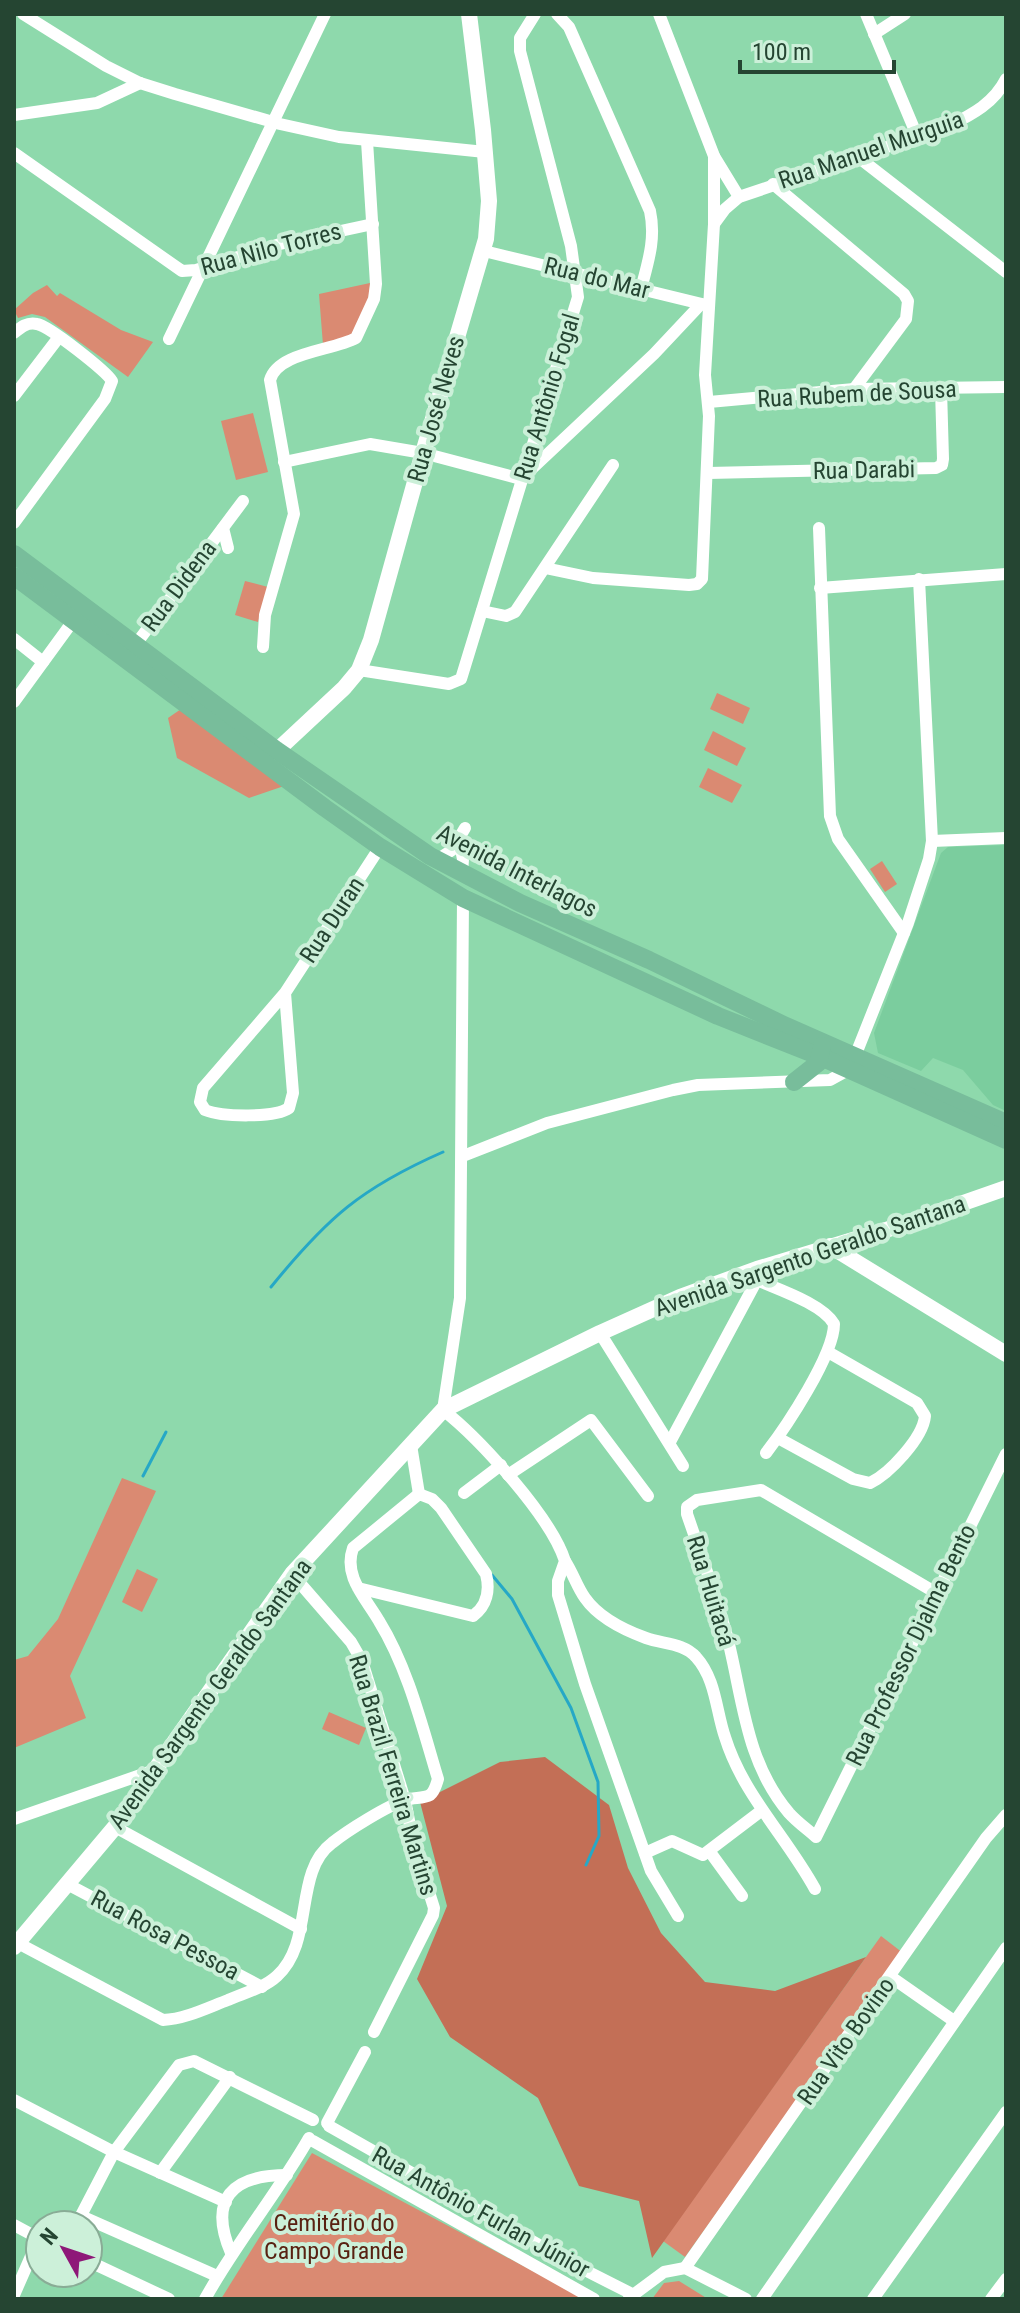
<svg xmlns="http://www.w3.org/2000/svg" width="1020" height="2313" font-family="'Roboto Condensed',sans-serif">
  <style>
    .built { fill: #7bcd9e }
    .green { fill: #da8a72 }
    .forest { fill: #c36f56 }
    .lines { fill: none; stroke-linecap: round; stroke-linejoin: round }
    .stream { stroke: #26a8c6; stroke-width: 3 }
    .street { stroke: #fff; stroke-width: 12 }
    .secondary { stroke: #fff; stroke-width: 16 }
    .primary { stroke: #78bd9b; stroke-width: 18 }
    .labels { text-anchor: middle; stroke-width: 8; stroke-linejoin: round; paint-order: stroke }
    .street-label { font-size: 24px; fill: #254532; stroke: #ccf0d9 }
    .park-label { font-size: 24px; fill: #582111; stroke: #ccf0d9 }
  </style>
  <rect width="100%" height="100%" fill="#8ed9ac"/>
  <polygon class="built" points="1006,845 1006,1111 993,1105 963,1070 933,1058 921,1071 878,1053 874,1033 941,853 948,847"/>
  <g class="green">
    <path d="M370,283c0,16 -7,46 -22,54 -7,4 -17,5 -25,8l-4,-51z"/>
    <polygon points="47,285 57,296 60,293 121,330 153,342 128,377 45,317 32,314 18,318 14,310 33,293"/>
    <polygon points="253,413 268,472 236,480 221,421"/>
    <polygon points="245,581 268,587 258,622 235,615"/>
    <polygon points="717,693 750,708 743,724 710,709"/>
    <polygon points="184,707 287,785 249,798 177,758 168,718"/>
    <polygon points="713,731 746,748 737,766 704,750"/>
    <polygon points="708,768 742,785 732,803 699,787"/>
    <polygon points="882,861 897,884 885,892 870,869"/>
    <polygon points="122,1478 156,1491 70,1676 86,1718 14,1748 14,1660 28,1656 58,1619"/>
    <polygon points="137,1569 158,1579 142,1612 122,1602"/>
    <polygon points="329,1712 366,1728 359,1745 322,1729"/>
    <polygon points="881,1936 903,1953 685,2257 663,2241"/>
    <polygon points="312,2153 585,2299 221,2299"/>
    <polygon points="679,2281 708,2299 652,2299 664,2283"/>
  </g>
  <polygon class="forest" points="545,1757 609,1805 628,1868 661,1933 705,1982 775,1991 866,1957 652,2258 639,2201 579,2186 538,2098 450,2037 417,1979 447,1906 420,1802 500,1762"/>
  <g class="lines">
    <g class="stream">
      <path d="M271,1287c56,-69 90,-99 172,-135"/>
      <polyline points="143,1476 166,1432"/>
      <polyline points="492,1575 512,1599 571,1708 598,1782 599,1836 586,1865"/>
    </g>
    <g class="street">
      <polyline points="23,14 106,66 140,83 175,94 280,124 339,137 485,152"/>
      <path d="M557,14l12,13 81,184c6,28 -2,51 -9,78"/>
      <polyline points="659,14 714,156 739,197"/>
      <polyline points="866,14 918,138"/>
      <polyline points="874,34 905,14"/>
      <polyline points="14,115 97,103 140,83"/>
      <polyline points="14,153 182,271 196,270 280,244 373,224"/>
      <polyline points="858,157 1006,272"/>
      <polyline points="773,184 904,294 908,301 906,319 854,389"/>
      <path d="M714,224l11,-15 14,-12 210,-71c24,-12 45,-23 57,-47"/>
      <polyline points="484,251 706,305"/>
      <path d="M14,333c7,-6 13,-11 23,-9 12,2 69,47 75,57l-7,18 -91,124"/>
      <polyline points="169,339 325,14"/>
      <polyline points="14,396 59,337"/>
      <polyline points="709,402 854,389 1006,387"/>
      <polyline points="284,462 370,444 423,453 521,479 654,354 701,304"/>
      <polyline points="708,473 936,468 942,465 943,459 941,389"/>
      <polyline points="223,528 228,548"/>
      <polyline points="819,528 830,816 838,839 904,933"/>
      <polyline points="545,568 593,578 689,585 697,584 702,579 709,416 705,375 714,224 714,156"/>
      <polyline points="820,588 1006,574"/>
      <polyline points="482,611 506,616 515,612 613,465"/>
      <polyline points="14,639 43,662"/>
      <polyline points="136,644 243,501"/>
      <path d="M263,647l2,-32 29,-101 -24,-134c8,-28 62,-29 86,-42l18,-39 2,-15 -9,-143"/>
      <polyline points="359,670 449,684 461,679 578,297 571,246 520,51 520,38 535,14"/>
      <polyline points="14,702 73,621"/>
      <polyline points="459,840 463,859 462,874"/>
      <polyline points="932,841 1006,838"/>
      <polyline points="437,860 452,850 465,828"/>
      <path d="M463,898l-3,400 -17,112c37,29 108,107 122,151l-7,20v14l27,89 66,187 27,45"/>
      <path d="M285,993l8,100 -4,15c-14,10 -67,9 -84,2l-5,-8 3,-14 82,-95 95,-146"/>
      <polyline points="463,1156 547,1123 673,1090 698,1085 830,1080 850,1069 908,923 929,859 932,841 919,579"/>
      <path d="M757,1280c20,9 66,24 77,44 0,31 -48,103 -68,129"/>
      <polyline points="600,1333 683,1466"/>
      <path d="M778,1438l75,41 17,4c19,-9 53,-45 55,-67l-8,-13 -89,-51"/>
      <polyline points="670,1442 757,1280 757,1271"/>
      <polyline points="411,1445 419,1494"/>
      <polyline points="508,1475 591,1420 648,1496"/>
      <polyline points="464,1493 501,1465"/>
      <path d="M565,1561c8,12 12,26 20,37 14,20 39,32 61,40 17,6 38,5 50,19 20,22 20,54 29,80 18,58 61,99 90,152"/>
      <polyline points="292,1574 351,1642 362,1661 405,1800 413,1841 434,1908 433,1915 374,2032"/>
      <path d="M938,1594l-177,-104 -64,10 -10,7v7c14,41 29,81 40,122 16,62 18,125 62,177 8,9 18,16 27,24l190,-383"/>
      <polyline points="14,1819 155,1770"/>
      <polyline points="115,1827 301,1929"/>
      <polyline points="710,1852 742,1896"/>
      <polyline points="645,1853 672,1841 703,1855 761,1811"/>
      <polyline points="67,1884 262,1987"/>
      <path d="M14,1941l149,79c22,-1 44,-12 65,-20 16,-7 36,-12 49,-24 38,-34 16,-104 55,-133 15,-12 56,-38 74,-43 7,-3 17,-1 24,-5 5,-4 6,-10 8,-16 -16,-53 -30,-111 -59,-158 -14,-24 -36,-45 -26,-73l66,-54 13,5 9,9 45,66c4,16 1,32 -13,42l-115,-28"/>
      <polyline points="891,1977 954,2021"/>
      <polyline points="14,2100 114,2152 226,2202"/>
      <polyline points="327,2123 365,2052"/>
      <polyline points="329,2126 569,2262 634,2295"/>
      <polyline points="313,2141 594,2299"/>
      <polyline points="160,2173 230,2077"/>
      <polyline points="81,2216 217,2276"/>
      <polyline points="14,2225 40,2239"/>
      <polyline points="76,2225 114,2152 179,2065 194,2061 313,2120"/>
      <path d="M231,2253c-23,-54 1,-78 56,-78"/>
      <polyline points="88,2261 169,2299"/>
      <polyline points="685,2268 986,1838 1006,1815"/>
      <polyline points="14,2295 39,2238"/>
      <polyline points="629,2298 664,2272 685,2268 746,2299"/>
      <path d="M205,2299c31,-56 72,-105 104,-161"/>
      <polyline points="762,2299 1006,1948"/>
      <polyline points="873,2299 1006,2112"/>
      <polyline points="991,2299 1006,2279"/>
    </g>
    <g class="secondary">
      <polyline points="269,758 344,688 359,670 371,640 423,453 486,239 489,201 483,130 469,14"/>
      <polyline points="830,1246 1006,1354"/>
      <polyline points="14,1947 115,1827 292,1574 443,1410 600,1333 680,1297 757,1269 886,1230 1006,1188"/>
    </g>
    <g class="primary">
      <polyline points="14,554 276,750 430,856 520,903 649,960 786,1026 1006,1123"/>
      <polyline points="14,576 325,808 380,847 463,898 718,1016 821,1057 1006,1140"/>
      <polyline points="794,1082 818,1063 822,1046"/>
    </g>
  </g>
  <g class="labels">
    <g class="street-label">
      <text transform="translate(871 150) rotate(-19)" y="8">Rua Manuel Murguia</text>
      <text transform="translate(271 249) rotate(-15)" y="8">Rua Nilo Torres</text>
      <text transform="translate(597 278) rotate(14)" y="8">Rua do Mar</text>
      <text transform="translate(857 394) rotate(-3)" y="8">Rua Rubem de Sousa</text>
      <text transform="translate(547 397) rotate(-73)" y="8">Rua Antônio Fogal</text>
      <text transform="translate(436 409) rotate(-74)" y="8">Rua José Neves</text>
      <text transform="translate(864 470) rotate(-1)" y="8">Rua Darabi</text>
      <text transform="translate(179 586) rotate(-53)" y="8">Rua Didena</text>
      <text transform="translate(517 871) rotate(27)" y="8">Avenida Interlagos</text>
      <text transform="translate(332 920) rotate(-57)" y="8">Rua Duran</text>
      <text transform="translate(810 1256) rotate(-19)" y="8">Avenida Sargento Geraldo Santana</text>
      <text transform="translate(711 1591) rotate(73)" y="8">Rua Huitacá</text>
      <text transform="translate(911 1645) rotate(-64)" y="8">Rua Professor Djalma Bento</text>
      <text transform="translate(210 1694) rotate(-54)" y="8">Avenida Sargento Geraldo Santana</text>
      <text transform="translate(393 1775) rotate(73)" y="8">Rua Brazil Ferreira Martins</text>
      <text transform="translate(165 1935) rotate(28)" y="8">Rua Rosa Pessoa</text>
      <text transform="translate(846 2041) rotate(-55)" y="8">Rua Vito Bovino</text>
      <text transform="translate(481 2212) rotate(29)" y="8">Rua Antônio Furlan Júnior</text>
    </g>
    <g class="park-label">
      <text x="334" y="2231">Cemitério do<tspan x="334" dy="28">Campo Grande</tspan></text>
    </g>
  </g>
  <rect width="1020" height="2313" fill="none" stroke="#254532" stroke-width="32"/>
  <g transform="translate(64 2249) rotate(310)"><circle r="38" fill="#ccf0d9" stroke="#89ac96" stroke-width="2"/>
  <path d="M0-6L14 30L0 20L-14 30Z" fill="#8e1878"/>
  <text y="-12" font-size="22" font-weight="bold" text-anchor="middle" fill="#254532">N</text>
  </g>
  <path d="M740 60v12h154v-12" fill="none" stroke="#254532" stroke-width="4"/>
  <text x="752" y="60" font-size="24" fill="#254532" stroke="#ccf0d9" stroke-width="6" paint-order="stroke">100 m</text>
</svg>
